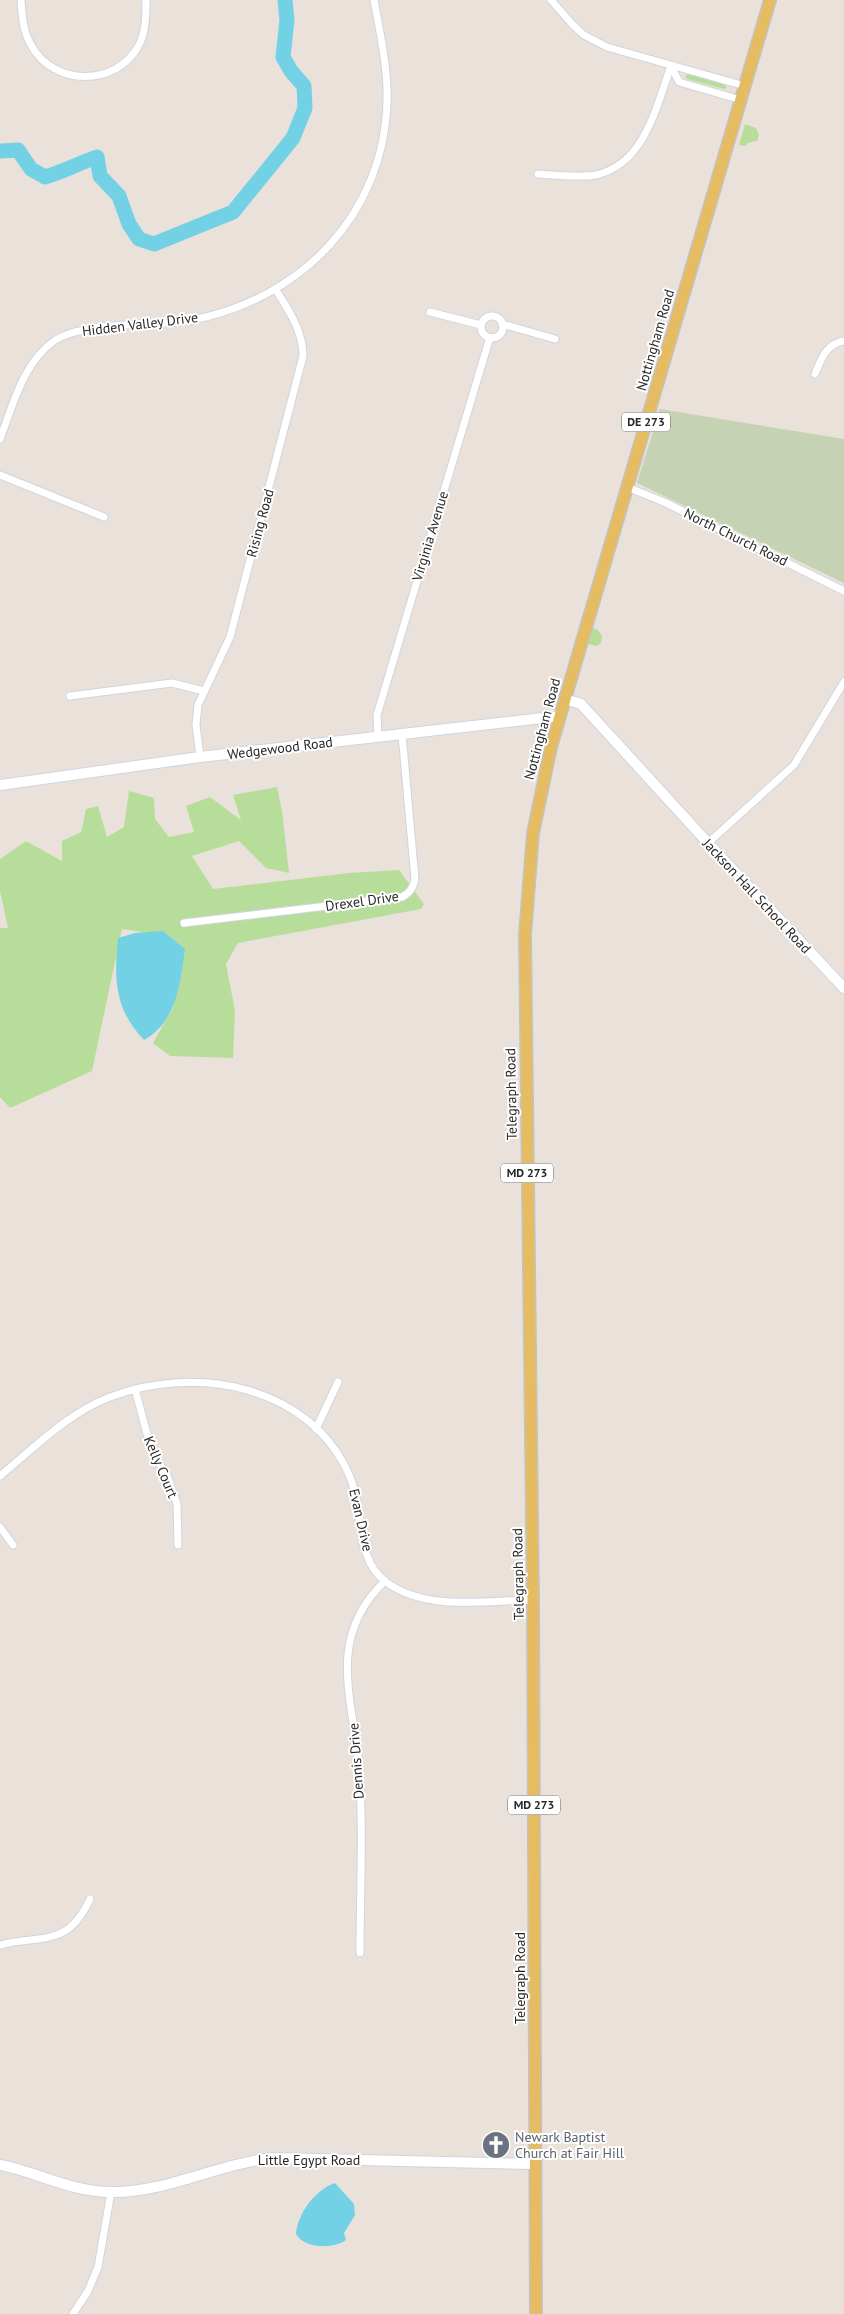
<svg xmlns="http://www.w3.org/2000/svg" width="844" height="2314" font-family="'PT Sans',sans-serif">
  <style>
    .green { fill: #b7dd9a }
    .cemetery { fill: #c5d2b3 }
    .water { fill: #73d1e6 }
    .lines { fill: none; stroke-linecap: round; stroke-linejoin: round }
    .river { stroke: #73d1e6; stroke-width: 15 }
    .street-casing { stroke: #d0d4e0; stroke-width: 9 }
    .secondary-casing { stroke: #d0d4e0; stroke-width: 12 }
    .primary-casing { stroke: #c3c3c3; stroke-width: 14 }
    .street { stroke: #fff; stroke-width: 7 }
    .secondary { stroke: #fff; stroke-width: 10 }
    .primary { stroke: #e6bc62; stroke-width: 11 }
    .labels { text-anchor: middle; stroke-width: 4; stroke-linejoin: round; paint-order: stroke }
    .shield { fill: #fff; stroke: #686868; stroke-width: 1 }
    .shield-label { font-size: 12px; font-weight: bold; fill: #282828 }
    .street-label { font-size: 14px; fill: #282828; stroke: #fff }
    .worship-label { font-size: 14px; fill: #5b616d; stroke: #fff; text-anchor: start }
  </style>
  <rect width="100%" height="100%" fill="#eae2da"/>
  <g class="green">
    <polygon points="689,74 725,85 727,88 724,89 687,79 685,76"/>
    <polygon points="745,124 756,128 759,135 757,141 747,143 746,146 739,145"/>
    <polygon points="593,628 598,630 602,636 601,643 597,646 588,644"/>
    <polygon points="277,787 282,811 289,873 266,868 239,841 192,856 213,889 349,873 399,870 424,904 421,909 238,943 226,964 235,1011 233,1058 170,1056 153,1043 173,1008 168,936 122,929 92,1071 10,1108 0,1097 0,928 8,928 0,891 0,859 26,841 62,861 62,841 81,832 86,809 98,806 107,837 124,827 129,791 154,798 155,819 169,837 194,832 186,806 210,797 241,820 233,795"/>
  </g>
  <polygon class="cemetery" points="660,409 844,439 844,583 637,483"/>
  <g class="water">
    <path d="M163,931l22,18c-5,35 -8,73 -41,91 -30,-32 -30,-60 -26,-102l17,-5z"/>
    <path d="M335,2183l19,21 1,11 -11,18 2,7c-12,9 -42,9 -50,-6 2,-21 19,-44 39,-51z"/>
  </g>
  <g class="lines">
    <path class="river" d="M0,151l18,-1 13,19 14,8c18,-5 34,-14 52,-20l3,19 19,20 10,28 10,15 15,5 79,-32 60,-74 12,-30 -1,-22 -13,-15 -8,-14 4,-37 -2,-20"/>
    <defs>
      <g id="street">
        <path d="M21,0c1,15 2,32 10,45 22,41 85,43 108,0 7,-14 7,-30 7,-45"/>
        <polyline points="551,0 573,25 584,35 607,47 745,86"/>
        <polyline points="671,66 679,82 741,100"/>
        <path d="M538,174c19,1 40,4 58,1 49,-11 60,-68 75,-109"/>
        <polyline points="430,312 481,325"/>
        <circle cx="492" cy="327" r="11"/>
        <polyline points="502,324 555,339"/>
        <path d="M815,374c6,-15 11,-30 29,-33"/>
        <path d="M0,439c13,-34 23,-76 54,-98 31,-21 99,-14 138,-21 109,-21 192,-105 195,-219 1,-33 -7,-68 -13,-101"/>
        <polyline points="0,475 104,517"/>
        <polyline points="627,487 664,502 844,591"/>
        <polyline points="70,696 172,683 204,691"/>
        <polyline points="378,737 377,715 490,337"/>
        <path d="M200,757l-4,-32 2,-20 32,-68 73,-281c0,-25 -14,-45 -27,-66"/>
        <polyline points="708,843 794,765 844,682"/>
        <path d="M184,923l218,-26c8,-4 11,-9 13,-18l-13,-145"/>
        <polyline points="135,1389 151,1449 168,1478 177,1504 178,1545"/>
        <polyline points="316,1429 338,1382"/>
        <path d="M0,1476c34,-28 68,-63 110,-79 86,-33 201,-12 240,80 14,33 4,81 36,105 41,30 100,18 147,18"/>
        <polyline points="0,1527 13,1545"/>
        <path d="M0,1945c44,-11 67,3 90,-46"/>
        <path d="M360,1953c0,-65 4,-132 -2,-197 -4,-34 -13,-68 -10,-102 3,-29 17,-54 37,-73"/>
        <polyline points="73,2314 88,2291 98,2267 111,2192"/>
      </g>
      <g id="secondary">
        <polyline points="565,699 581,704 708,843 844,988"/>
        <polyline points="0,785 200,757 560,716"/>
        <path d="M0,2165c37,7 72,27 111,27 55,1 108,-29 163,-34l261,6"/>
      </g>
      <polyline id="primary" points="536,2314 533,1600 525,935 533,833 551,747 770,0"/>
    </defs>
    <use href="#street" class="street-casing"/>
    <use href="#secondary" class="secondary-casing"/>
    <use href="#primary" class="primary-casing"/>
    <use href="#street" class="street"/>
    <use href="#secondary" class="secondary"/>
    <use href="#primary" class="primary"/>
  </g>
  <defs>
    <symbol id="church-disc" viewBox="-11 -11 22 22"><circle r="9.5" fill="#6b7280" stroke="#fff"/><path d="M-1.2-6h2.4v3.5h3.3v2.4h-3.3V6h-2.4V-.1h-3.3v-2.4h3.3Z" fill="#fff"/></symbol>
  </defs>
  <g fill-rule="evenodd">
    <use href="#church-disc" x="480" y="2129" width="32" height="32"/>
  </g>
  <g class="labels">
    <g class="shield">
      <rect x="622" y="412.5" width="48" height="19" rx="4"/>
      <rect x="501" y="1163.5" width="52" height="19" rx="4"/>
      <rect x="508" y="1795.5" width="52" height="19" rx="4"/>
    </g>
    <g class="shield-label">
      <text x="646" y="426">DE 273</text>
      <text x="527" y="1177">MD 273</text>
      <text x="534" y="1809">MD 273</text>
    </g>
    <g class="street-label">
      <text transform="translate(140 324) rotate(-7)" y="5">Hidden Valley Drive</text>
      <text transform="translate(655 340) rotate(-74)" y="5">Nottingham Road</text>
      <text transform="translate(260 523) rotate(-75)" y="5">Rising Road</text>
      <text transform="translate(430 536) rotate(-73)" y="5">Virginia Avenue</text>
      <text transform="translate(736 537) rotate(26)" y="5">North Church Road</text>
      <text transform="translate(542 729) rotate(-75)" y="5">Nottingham Road</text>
      <text transform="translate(280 748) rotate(-7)" y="5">Wedgewood Road</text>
      <text transform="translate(757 896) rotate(47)" y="5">Jackson Hall School Road</text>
      <text transform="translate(362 901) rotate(-8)" y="5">Drexel Drive</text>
      <text transform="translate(511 1094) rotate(-91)" y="5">Telegraph Road</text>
      <text transform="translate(161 1467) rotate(67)" y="5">Kelly Court</text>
      <text transform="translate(361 1520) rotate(77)" y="5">Evan Drive</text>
      <text transform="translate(518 1574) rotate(-91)" y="5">Telegraph Road</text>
      <text transform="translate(356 1761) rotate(-94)" y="5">Dennis Drive</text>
      <text transform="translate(520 1978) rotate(-90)" y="5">Telegraph Road</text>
      <text x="309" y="2165">Little Egypt Road</text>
    </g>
    <g class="worship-label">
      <text x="515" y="2142">Newark Baptist<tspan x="515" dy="16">Church at Fair Hill</tspan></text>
    </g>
  </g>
</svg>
